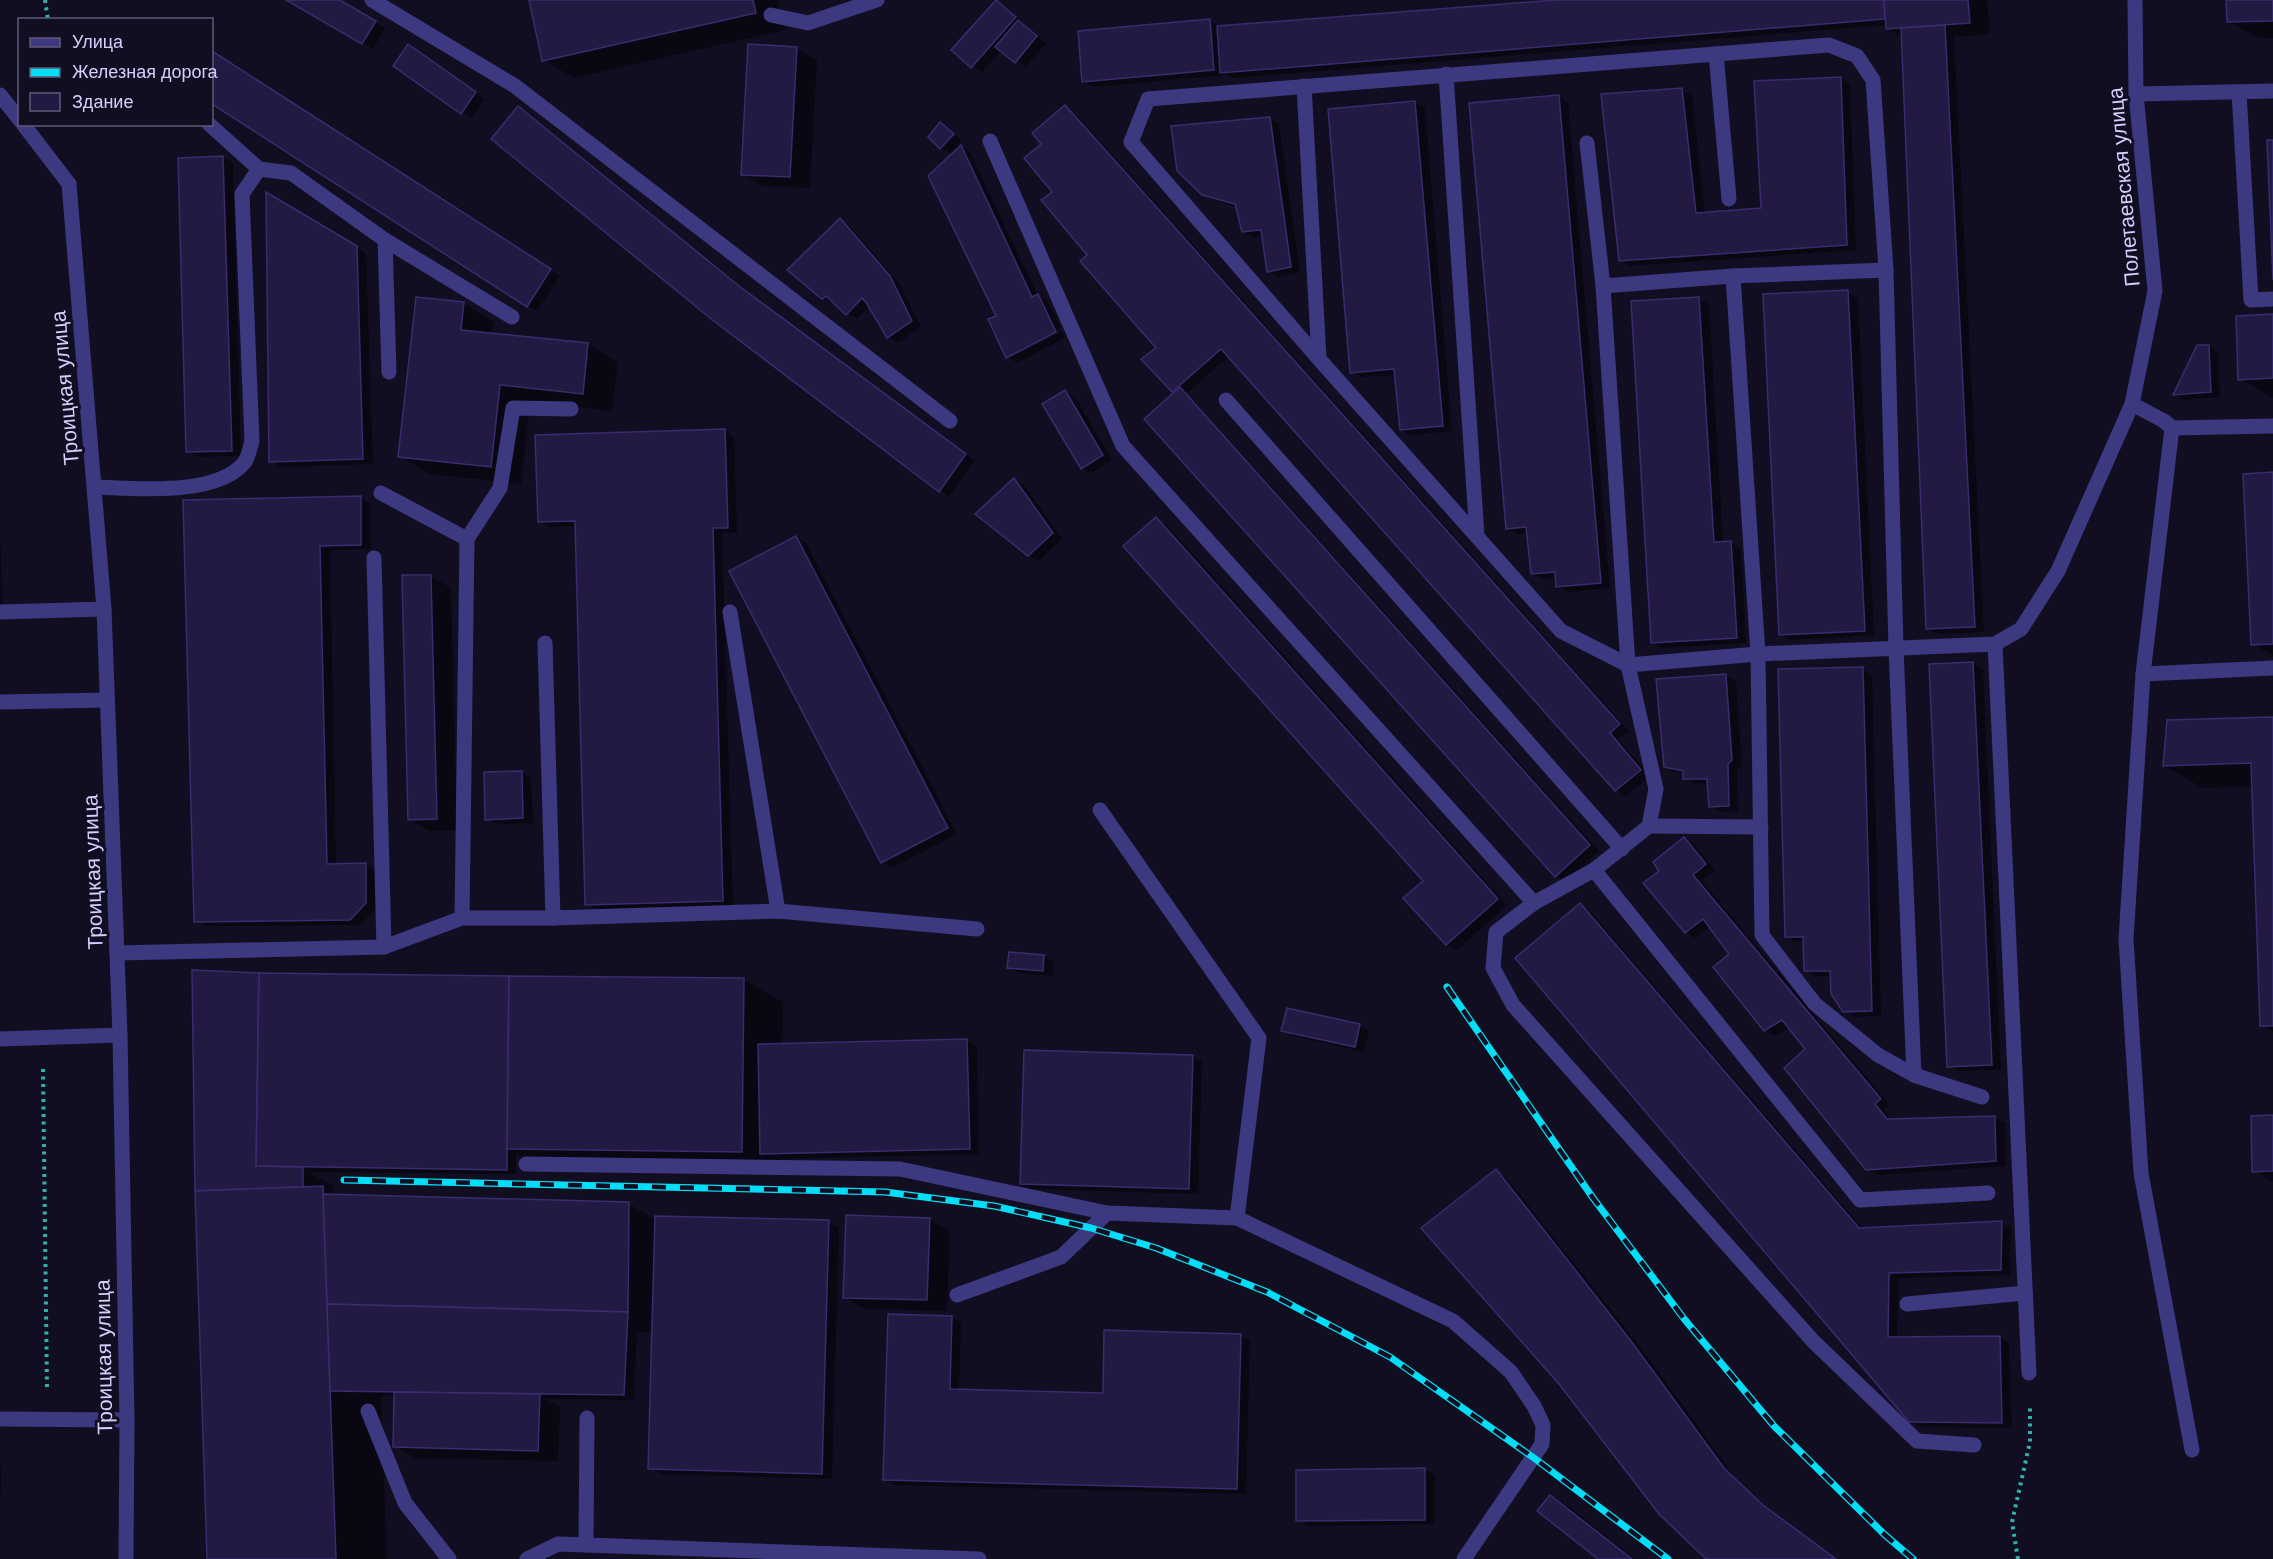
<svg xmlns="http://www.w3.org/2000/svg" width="2273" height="1559" font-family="Helvetica,sans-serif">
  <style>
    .shadow { fill: #0007 }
    .building { fill: #221a43; stroke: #3a2c6e; stroke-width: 1.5 }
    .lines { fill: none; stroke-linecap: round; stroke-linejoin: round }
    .path { stroke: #30b2aa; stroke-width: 4; stroke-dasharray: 3 4.5; stroke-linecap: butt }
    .service { stroke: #3c3980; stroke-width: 15 }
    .minor { stroke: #3c3980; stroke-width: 15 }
    .rail-casing { stroke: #03ddf6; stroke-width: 7 }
    .rail { stroke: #110e22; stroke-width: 4.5; stroke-dasharray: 14; stroke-linecap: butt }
    .labels { text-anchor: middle; stroke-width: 6; stroke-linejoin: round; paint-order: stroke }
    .street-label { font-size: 21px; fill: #d5cffe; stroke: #110e22 }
  </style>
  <rect width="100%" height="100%" fill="#110e22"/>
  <g class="shadow">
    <polygon points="289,0 337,0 385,28 373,49"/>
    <polygon points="530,0 778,0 785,30 574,78 544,60"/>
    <polygon points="1576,0 1987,0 1990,34 1954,37 1984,632 1938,634 1928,629 1903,37 1887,28 1887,25 1232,78 1224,74 1224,75 1094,87 1084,81 1210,21 1221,27"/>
    <polygon points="2228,0 2273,0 2273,38 2258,38 2228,21"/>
    <polygon points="997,1 1006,7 1025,24 1024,25 1046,43 1026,67 1002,50 982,72 954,50"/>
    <polygon points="796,48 817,60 810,188 763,186 742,174"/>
    <polygon points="212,52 560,276 537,311 212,102"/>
    <polygon points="418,52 485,99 472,118 395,66"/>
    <polygon points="1840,78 1850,84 1856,250 1630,266 1620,260 1682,90 1692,95 1705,214 1763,209"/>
    <polygon points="1558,96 1568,102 1610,588 1568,592 1558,586 1557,577 1542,579 1532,573 1528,533 1517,534 1507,528"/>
    <polygon points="1415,103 1425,108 1452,431 1411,435 1401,429 1396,375 1362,377 1352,372"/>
    <polygon points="1065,107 1075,113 1629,731 1618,739 1650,776 1626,796 1616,790 1229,356 1187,393 1599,851 1566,882 1556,876 1173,391 1158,348 1090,255 1054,192 1043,144"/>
    <polygon points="519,108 528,113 749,294 975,461 949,496 940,490"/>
    <polygon points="1269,118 1279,124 1300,272 1278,277 1268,271 1263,236 1253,237 1243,231 1237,207 1213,200 1203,194"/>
    <polygon points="941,124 962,141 958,145 970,152 1038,296 1048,301 1061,328 1011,354 1011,357 1062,331 1065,338 1017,363 1008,357 953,154 941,148"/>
    <polygon points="223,157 233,163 241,456 197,457 188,451"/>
    <polygon points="267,195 366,253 373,464 281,467 271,461"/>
    <polygon points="841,220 850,226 899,283 921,327 898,343 888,337 870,305 857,319 835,302 833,304 823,298"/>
    <polygon points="1848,292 1858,298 1874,635 1790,640 1780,634 1764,296"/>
    <polygon points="1699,299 1709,304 1723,543 1731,543 1741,549 1746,643 1662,648 1652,642 1632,303"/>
    <polygon points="463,303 493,321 492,335 588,344 618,362 612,411 530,401 521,484 430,474 399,456"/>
    <polygon points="2273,316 2273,398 2240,379"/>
    <polygon points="2208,346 2218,352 2220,397 2184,400 2175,394"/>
    <polygon points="1065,392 1075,397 1112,460 1091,473 1082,468"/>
    <polygon points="725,431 734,437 737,533 722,533 733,906 596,909 587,904 576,526 550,527 540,522"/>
    <polygon points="2273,474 2273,656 2253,644"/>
    <polygon points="1015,479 1024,485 1062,539 1039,561 1029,555"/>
    <polygon points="360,497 370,503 371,549 330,550 336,865 366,865 375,870 376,909 360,925 205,926 195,921 185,502"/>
    <polygon points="1156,519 1166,524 1507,905 1457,950 1447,944 1406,898 1425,881"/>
    <polygon points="0,532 3,609 0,609"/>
    <polygon points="796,538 806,543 957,834 892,868 882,862 731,572"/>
    <polygon points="431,576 451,588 457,830 429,831 409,819"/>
    <polygon points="1973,663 1983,669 2001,1070 1959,1071 1949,1066"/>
    <polygon points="1863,669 1872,675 1881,1016 1854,1017 1844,1011 1832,976 1816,976 1806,970 1805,942 1796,942 1786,936"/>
    <polygon points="1726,675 1736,681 1742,766 1737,769 1738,811 1720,812 1710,806 1708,784 1695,783 1685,778 1685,774 1675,772 1665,766 1658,680"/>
    <polygon points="2273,718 2273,1032 2262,1025 2253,786 2203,788 2164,766"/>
    <polygon points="521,772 531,778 533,823 497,824 487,819"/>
    <polygon points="1684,838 1694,844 1715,870 1702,881 1890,1105 1884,1110 1892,1121 1995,1118 2005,1123 2006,1166 1877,1175 1867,1169 1807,1050 1790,1027 1775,1036 1765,1030 1731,954 1710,926 1695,938 1686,932 1661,871"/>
    <polygon points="1581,905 1590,911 1863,1229 2001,1223 2011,1228 2010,1275 1899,1278 1897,1339 2000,1337 2009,1343 2012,1428 1920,1427 1910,1421"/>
    <polygon points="1044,956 1054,962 1053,976 1019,973 1009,967"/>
    <polygon points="259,975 744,980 783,1002 782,1045 967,1040 977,1046 979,1154 780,1159 780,1174 547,1171 516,1153 516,1174 308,1172 333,1186 333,1194 337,1196 629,1204 656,1220 829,1222 839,1228 832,1479 660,1474 650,1468 653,1333 637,1332 634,1400 545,1399 560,1407 558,1461 415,1458 395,1446 395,1396 381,1396 387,1559 209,1559"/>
    <polygon points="1359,1025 1369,1031 1364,1052 1293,1036 1283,1030"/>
    <polygon points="1192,1056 1202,1062 1198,1194 1032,1189 1022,1184"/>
    <polygon points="2273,1117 2273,1182 2254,1171"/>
    <polygon points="1496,1171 1506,1177 1641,1348 1734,1476 1773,1513 1836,1559 1709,1559"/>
    <polygon points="930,1219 950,1231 947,1311 865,1309 845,1297"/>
    <polygon points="951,1317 961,1323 959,1391 1105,1394 1241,1335 1250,1341 1246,1494 895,1485 885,1479"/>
    <polygon points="0,1459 2,1494 0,1494"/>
    <polygon points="1425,1470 1435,1475 1435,1524 1308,1526 1298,1520"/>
    <polygon points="1551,1497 1571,1508 1635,1559 1600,1559"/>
  </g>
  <g class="building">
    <polygon points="286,0 340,0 376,21 362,44"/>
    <polygon points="529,0 753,0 756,13 542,61"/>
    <polygon points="996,0 1016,17 971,68 951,50"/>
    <polygon points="1556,0 1884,0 1885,19 1220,73 1217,26"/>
    <polygon points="1884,0 1968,0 1970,23 1886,29"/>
    <polygon points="2226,0 2273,0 2273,21 2227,22"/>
    <polygon points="1210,19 1214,70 1082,82 1078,31"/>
    <polygon points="1018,20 1037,36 1015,63 995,47"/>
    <polygon points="1945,25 1975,627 1926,629 1901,28"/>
    <polygon points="408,44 476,92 461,114 393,66"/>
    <polygon points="748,44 797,47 790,177 741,175"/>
    <polygon points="212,51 551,269 527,307 212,104"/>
    <polygon points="1841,77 1847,245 1619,261 1601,94 1682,88 1696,213 1761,208 1754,81"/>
    <polygon points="1559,95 1601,583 1556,587 1555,572 1531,574 1526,527 1506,529 1469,103"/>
    <polygon points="1415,101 1443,426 1400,430 1394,369 1350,373 1328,109"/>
    <polygon points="1065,105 1620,724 1610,733 1641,770 1615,791 1221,349 1172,392 1141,359 1156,348 1080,261 1087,255 1041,200 1052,192 1024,158 1041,144 1032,133"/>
    <polygon points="518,106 739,286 966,454 939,492 710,318 491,139"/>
    <polygon points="1270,117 1291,267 1267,272 1261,230 1242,232 1235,204 1202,195 1177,171 1171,126"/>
    <polygon points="940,122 954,134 940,149 928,137"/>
    <polygon points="2267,140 2273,140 2273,280"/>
    <polygon points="961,145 1032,297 1038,294 1056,332 1006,358 988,319 996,316 928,176"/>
    <polygon points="223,156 232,451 186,452 178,158"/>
    <polygon points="266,192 357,246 363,459 269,462"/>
    <polygon points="840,218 890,276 912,321 887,338 867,304 862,298 846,315 826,296 822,299 787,270"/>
    <polygon points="1848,290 1865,631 1779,635 1763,294"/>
    <polygon points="416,297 464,302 461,330 588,343 583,394 500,385 491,467 398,457"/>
    <polygon points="1699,297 1714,542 1731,541 1737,638 1651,643 1631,301"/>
    <polygon points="2273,314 2273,378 2238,380 2236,316"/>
    <polygon points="2197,345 2209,345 2211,392 2173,395"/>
    <polygon points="1180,387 1590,845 1555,877 1144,419"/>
    <polygon points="1065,390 1103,455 1081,469 1042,404"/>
    <polygon points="725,429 728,528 713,528 723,901 585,905 575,521 538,522 535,435"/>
    <polygon points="2273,472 2273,644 2251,645 2243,474"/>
    <polygon points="1014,478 1053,533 1028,556 975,514"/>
    <polygon points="361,496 361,545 320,546 327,864 366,863 366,903 350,920 194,922 183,500"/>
    <polygon points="1156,517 1498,899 1446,945 1403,898 1423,881 1123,546"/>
    <polygon points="796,536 948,828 881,863 729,571"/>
    <polygon points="402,575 431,575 437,819 408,820"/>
    <polygon points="1973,662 1992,1065 1947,1067 1929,664"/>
    <polygon points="1863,667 1872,1011 1843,1012 1831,994 1830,971 1804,971 1803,937 1785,937 1778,669"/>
    <polygon points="1726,674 1732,760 1728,764 1729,806 1709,807 1707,779 1683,779 1683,771 1664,767 1656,679"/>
    <polygon points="2273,717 2273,1026 2260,1026 2251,763 2163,766 2167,720"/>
    <polygon points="522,771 523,818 485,820 484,772"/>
    <polygon points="1684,837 1706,864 1693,875 1881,1099 1875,1104 1887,1119 1995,1116 1996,1161 1866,1170 1784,1068 1805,1049 1782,1020 1764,1031 1713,967 1729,954 1703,919 1685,933 1643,883 1659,871 1653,862"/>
    <polygon points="1580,903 1859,1228 2002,1221 2001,1270 1889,1273 1888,1337 2000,1336 2002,1423 1909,1422 1515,958"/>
    <polygon points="1009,952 1044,955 1043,971 1007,968"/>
    <polygon points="192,970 259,973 256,1166 303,1167 303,1187 195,1191"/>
    <polygon points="259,973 509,976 507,1170 256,1166"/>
    <polygon points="509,976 744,978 742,1152 507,1149"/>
    <polygon points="1287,1008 1360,1024 1355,1047 1281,1031"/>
    <polygon points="967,1039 970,1149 760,1154 758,1044"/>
    <polygon points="1024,1050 1193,1055 1189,1189 1020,1184"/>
    <polygon points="2273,1115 2273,1171 2252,1172 2251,1116"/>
    <polygon points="1496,1169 1631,1341 1724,1468 1763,1505 1836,1559 1706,1559 1659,1514 1559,1384 1421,1228"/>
    <polygon points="323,1186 336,1559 207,1559 195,1191"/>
    <polygon points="323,1194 629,1202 628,1312 327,1304"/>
    <polygon points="846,1215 930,1218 927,1300 843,1298"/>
    <polygon points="655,1216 829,1220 822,1474 648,1469"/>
    <polygon points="327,1304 628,1312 624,1395 330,1391"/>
    <polygon points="888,1314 952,1316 950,1389 1103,1393 1104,1330 1241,1334 1237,1489 883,1480"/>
    <polygon points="394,1392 540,1394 538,1451 393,1447"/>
    <polygon points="1425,1468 1425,1520 1296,1521 1296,1470"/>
    <polygon points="1550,1495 1632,1559 1598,1559 1537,1511"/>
  </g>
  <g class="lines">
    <g class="path">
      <polyline points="45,0 48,20"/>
      <polyline points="43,1069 47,1389"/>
      <polyline points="2018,1559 2012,1522 2030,1442 2030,1404"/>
    </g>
    <g class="service">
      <polyline points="372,0 515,86 950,421"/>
      <polyline points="771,15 808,23 877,0"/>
      <polyline points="1716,54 1729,199"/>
      <polyline points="1446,74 1477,536"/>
      <polyline points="1304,86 1319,359"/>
      <polyline points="2239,92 2251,300 2273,299"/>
      <polyline points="2136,94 2273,91"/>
      <polyline points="0,95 20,120"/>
      <polyline points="23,124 69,184"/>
      <polyline points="209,124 259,169"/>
      <polyline points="990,141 1123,446 1534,903"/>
      <polyline points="1587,143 1603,286 1628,665 1656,789 1649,826 1594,870 1534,903 1496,932 1493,968 1513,1005 1813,1341 1917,1441 1974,1445"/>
      <polyline points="385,240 389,372"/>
      <polyline points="1733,276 1758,654 1762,935 1815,1004 1878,1055 1914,1075 1982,1097"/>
      <polyline points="1603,286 1733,276 1886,270"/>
      <polyline points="1226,400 1622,849"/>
      <polyline points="2172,428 2143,674 2126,939 2141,1173 2192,1450"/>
      <path d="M95,487c40,1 120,10 149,-24 4,-5 6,-15 8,-22l-10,-247 17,-25 32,4 94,67 127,77"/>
      <polyline points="381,493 467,539"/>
      <polyline points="374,558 384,947"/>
      <polyline points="0,612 104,609"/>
      <polyline points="730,612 778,911"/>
      <polyline points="545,643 553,918"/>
      <polyline points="1995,644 2029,1373"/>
      <polyline points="2143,674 2273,668"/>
      <polyline points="0,702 107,700"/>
      <polyline points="1100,810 1259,1038 1237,1218 1453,1321 1511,1372 1534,1406 1543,1425 1542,1444 1464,1559"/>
      <polyline points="1649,826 1761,827"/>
      <polyline points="1594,870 1860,1200 1988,1193"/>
      <polyline points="462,918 467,539 500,488 513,408 571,409"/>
      <polyline points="117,953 384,947 462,918 553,918 778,911 977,929"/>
      <polyline points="0,1039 120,1035"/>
      <polyline points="1914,1075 1896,648 1886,270 1873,80 1857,56 1829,45 1148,99 1131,142 1319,359 1561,631 1628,665 1758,654 1995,644 2021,629 2058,571 2132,404 2164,421 2172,428 2273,426"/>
      <polyline points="526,1164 900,1169 1107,1213 1237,1218"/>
      <polyline points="957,1295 1061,1257 1107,1213"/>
      <polyline points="1907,1304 2025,1293"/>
      <polyline points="368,1411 405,1503 449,1559"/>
      <polyline points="0,1419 127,1420"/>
      <polyline points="586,1545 587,1418"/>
      <polyline points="527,1559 558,1544 979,1559"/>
    </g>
    <g class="minor">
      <polyline points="69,184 104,609 120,1035 127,1420 126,1559"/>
      <polyline points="2132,404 2155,291 2136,94 2135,0"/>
    </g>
    <defs>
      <g id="rail">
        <polyline points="1447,987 1593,1198 1685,1320 1774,1426 1885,1535 1913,1559"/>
        <polyline points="344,1180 885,1192 994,1206 1091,1228 1156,1248 1267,1292 1390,1357 1534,1458 1668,1559"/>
      </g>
    </defs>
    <use href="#rail" class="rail-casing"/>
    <use href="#rail" class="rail"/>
  </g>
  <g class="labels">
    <g class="street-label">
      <text transform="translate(2124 187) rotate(-95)" y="7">Полетаевская улица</text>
      <text transform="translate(65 388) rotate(-95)" y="7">Троицкая улица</text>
      <text transform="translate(93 872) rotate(-92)" y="7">Троицкая улица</text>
      <text transform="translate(104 1357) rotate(-91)" y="7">Троицкая улица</text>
    </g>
  </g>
  <rect x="18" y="18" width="195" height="108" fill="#110e22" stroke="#5f5b7a" stroke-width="1.5"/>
  <rect x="30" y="38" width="30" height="9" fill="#3c3980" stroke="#5f5b7a" stroke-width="1.5"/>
  <text x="72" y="48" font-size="18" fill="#d5cffe">Улица</text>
  <rect x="30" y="68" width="30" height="9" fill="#03ddf6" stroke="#5f5b7a" stroke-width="1.5"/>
  <text x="72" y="78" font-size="18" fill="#d5cffe">Железная дорога</text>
  <rect x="30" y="93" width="30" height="18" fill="#221a43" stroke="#5f5b7a" stroke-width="1.5"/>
  <text x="72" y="108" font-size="18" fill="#d5cffe">Здание</text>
</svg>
